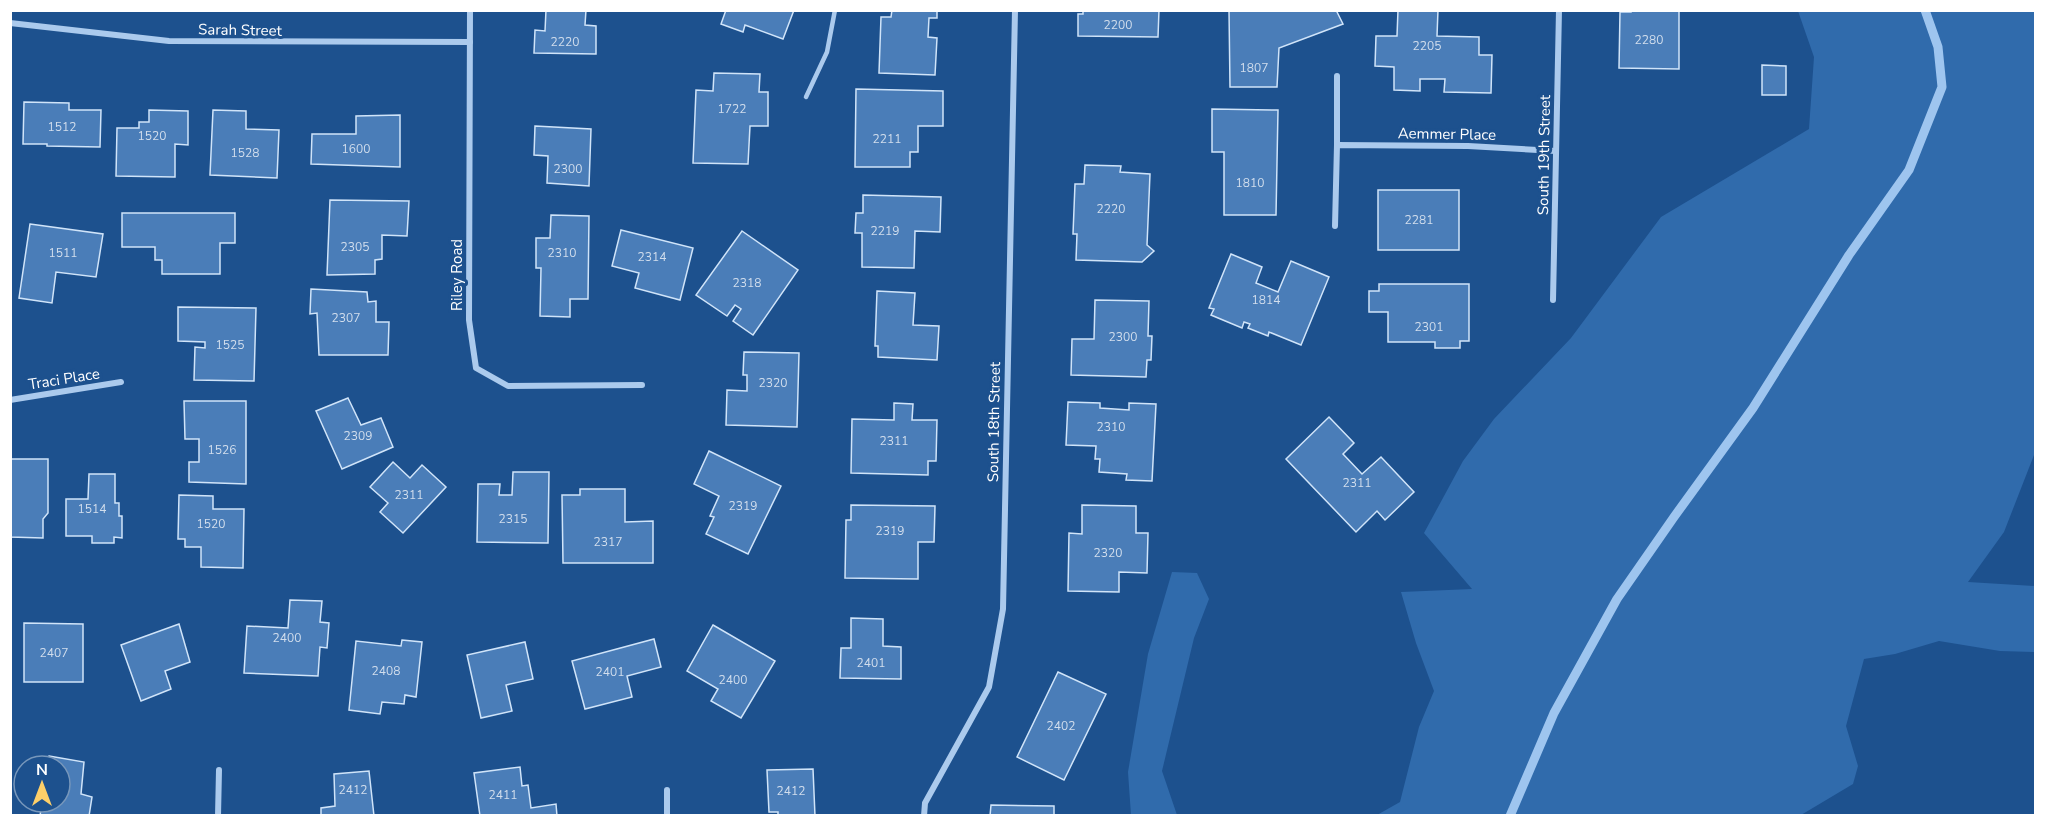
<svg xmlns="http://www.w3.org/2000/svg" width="2046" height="826" font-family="'Nunito Sans',sans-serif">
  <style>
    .green { fill: #306bac }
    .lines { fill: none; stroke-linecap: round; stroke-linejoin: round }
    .stream { stroke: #9ec5ef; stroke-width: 9 }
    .building { fill: #4a7db8; stroke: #d0e4f9; stroke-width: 1.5 }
    .lane { stroke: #abcaed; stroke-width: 4.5 }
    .street { stroke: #abcaed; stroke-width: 6 }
    .labels { text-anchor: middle; stroke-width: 6; stroke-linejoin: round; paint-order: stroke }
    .number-label { font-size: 12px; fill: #d2deed }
    .street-label { font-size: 15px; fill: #fff; stroke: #1d518e }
  </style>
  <rect width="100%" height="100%" fill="#1d518e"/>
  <g class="green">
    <polygon points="1798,11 2035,11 2034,455 2004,532 1968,582 2035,586 2035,652 2000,651 1939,641 1895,654 1864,659 1846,726 1858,766 1853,784 1801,815 1377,815 1400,802 1419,727 1434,691 1416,643 1401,592 1472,589 1424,533 1463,461 1494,419 1571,338 1661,217 1809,129 1814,57"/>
    <polygon points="1172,572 1197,573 1209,599 1194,638 1162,771 1177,815 1131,815 1128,772 1148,654"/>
  </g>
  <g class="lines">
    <polyline class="stream" points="1510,816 1554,713 1617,599 1674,517 1753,408 1849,255 1909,170 1942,87 1938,47 1925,10"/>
  </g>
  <g class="building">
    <polygon points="546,10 586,10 585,25 596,26 596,54 534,53 535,30 545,31"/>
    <polygon points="726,10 794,10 783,39 745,25 743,32 721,24"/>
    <polygon points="892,10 937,10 937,18 929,18 928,37 937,38 935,75 879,73 881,17 891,17"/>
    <polygon points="1083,10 1159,10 1158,37 1078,36 1078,14 1083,14"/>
    <polygon points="1229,10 1336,10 1343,24 1279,48 1277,87 1230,87"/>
    <polygon points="1398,10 1438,10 1437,36 1479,37 1479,55 1492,55 1491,93 1444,92 1445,79 1420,79 1420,91 1394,90 1394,67 1375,66 1376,36 1397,36"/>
    <polygon points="1631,10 1679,10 1679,69 1619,68 1620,12 1631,12"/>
    <polygon points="1762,65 1786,66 1786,95 1762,95"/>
    <polygon points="714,73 760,74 759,92 768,92 768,126 750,126 748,164 693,163 696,90 713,91"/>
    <polygon points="856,89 943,91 943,126 918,126 918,152 910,152 910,167 855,167"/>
    <polygon points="24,102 69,103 69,110 101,110 100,147 47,146 47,144 23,144"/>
    <polygon points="1212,109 1278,110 1276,215 1224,215 1224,152 1212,152"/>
    <polygon points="149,110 188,111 188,145 175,144 175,177 116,176 117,128 139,128 139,122 149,122"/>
    <polygon points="213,110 246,111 246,129 279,130 277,178 210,175"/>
    <polygon points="400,115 400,167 311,164 312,134 356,134 356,116"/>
    <polygon points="535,126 591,129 589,186 547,183 548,156 534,155"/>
    <polygon points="1085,165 1121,166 1120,172 1150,174 1147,245 1154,251 1142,262 1076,260 1077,234 1073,234 1075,184 1084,184"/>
    <rect x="1378" y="190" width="81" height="60"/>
    <polygon points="863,195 941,197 940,232 915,231 914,268 862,267 862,233 855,233 856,213 863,213"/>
    <polygon points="330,200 409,201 407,236 382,235 382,259 375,260 375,274 327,275"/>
    <polygon points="122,213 235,213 235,243 220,243 220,274 162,274 162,260 155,260 155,247 122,247"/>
    <polygon points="551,215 589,216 588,299 570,299 570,317 540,316 541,268 536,268 536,238 550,238"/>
    <polygon points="30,224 103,234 96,277 56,272 52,303 19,298"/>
    <polygon points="621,230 693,248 680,300 635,288 639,273 612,266"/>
    <polygon points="742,231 798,270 753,335 733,321 741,309 735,305 727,316 696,295"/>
    <polygon points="1231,254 1262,267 1256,283 1278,292 1291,261 1329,277 1301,345 1269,332 1268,336 1248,328 1250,324 1244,322 1242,328 1211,315 1214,309 1209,308"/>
    <polygon points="1379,284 1469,284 1469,341 1460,341 1460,348 1435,348 1435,342 1388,342 1388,312 1369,312 1369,291 1379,291"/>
    <polygon points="311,289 367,292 368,302 376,301 376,322 389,322 388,355 319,355 317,313 310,314"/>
    <polygon points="877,291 915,293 913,325 939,326 937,360 878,357 878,346 875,346"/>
    <polygon points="1095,300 1149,301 1148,336 1152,336 1151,360 1147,360 1146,377 1071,375 1072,339 1094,339"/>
    <polygon points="178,307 256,308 254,381 194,380 195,347 205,348 205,342 178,341"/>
    <polygon points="744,352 799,353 797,427 726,425 727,390 747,391 747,375 743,375"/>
    <polygon points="348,398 361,425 381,418 393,447 342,469 316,411"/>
    <polygon points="184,401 246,401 246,484 189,482 189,462 199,462 199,439 185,439"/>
    <polygon points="1068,402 1100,403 1100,408 1129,410 1129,403 1156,404 1152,481 1126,480 1127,474 1099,472 1100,459 1095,459 1096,446 1066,445"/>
    <polygon points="894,403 913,404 912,420 937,420 936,461 928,461 928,475 851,473 852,419 894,420"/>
    <polygon points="1329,417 1354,443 1343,454 1362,474 1381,457 1414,492 1385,520 1377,511 1356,532 1286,459"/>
    <polygon points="709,451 781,486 748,554 706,534 714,517 710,516 719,496 694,484"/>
    <polygon points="10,459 48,459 48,513 43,519 43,538 10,537"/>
    <polygon points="393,462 410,478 422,465 446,487 403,533 380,512 388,503 370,487"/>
    <polygon points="513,472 549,472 548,543 477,542 478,484 500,484 499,495 512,495"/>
    <polygon points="89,474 115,474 115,503 119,503 119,516 122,516 122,538 114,537 114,543 92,543 92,536 66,536 66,499 88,499"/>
    <polygon points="580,489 625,489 625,522 653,521 653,563 563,563 562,495 580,495"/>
    <polygon points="179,495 213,496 213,509 244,509 243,568 201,567 201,547 185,547 185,539 178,539"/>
    <polygon points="851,505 935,506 934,542 918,542 918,579 845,578 846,520 851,520"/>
    <polygon points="1082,505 1136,506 1136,533 1148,533 1147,573 1119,572 1119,592 1068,591 1069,533 1082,534"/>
    <polygon points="290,600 322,601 320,622 329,623 327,648 320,647 318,676 244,673 247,626 288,628"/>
    <polygon points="851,618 883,619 883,646 901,647 901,679 840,678 841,648 851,648"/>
    <polygon points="24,623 83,624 83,682 24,682"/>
    <polygon points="179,624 190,662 165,671 171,689 141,701 121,645"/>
    <polygon points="713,625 775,661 741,718 711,701 718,689 687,671"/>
    <polygon points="654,639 661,667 627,676 632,697 585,709 572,661"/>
    <polygon points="402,640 422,642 416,697 405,695 404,704 382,702 380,714 349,710 356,641 401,646"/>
    <polygon points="525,642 533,679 506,685 512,711 481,718 467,655"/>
    <polygon points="1058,672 1106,694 1064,780 1017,757"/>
    <polygon points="49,756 84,762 81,794 92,797 89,816 40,816 42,802 60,802 60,766 47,766"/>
    <polygon points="520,767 522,786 528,785 531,808 556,804 557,816 480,816 474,773"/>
    <polygon points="813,769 815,816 778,816 778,812 769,812 767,770"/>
    <polygon points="369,771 374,816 321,816 321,808 335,806 334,774"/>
    <polygon points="991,805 1054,806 1054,816 990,816"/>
  </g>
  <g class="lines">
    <polyline class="lane" points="806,97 827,52 835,10"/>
    <g class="street">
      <polyline points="470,10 469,320 476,368 508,386 642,385"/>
      <polyline points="10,23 169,41 470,42"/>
      <polyline points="1337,76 1337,145"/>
      <polyline points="1335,226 1337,145 1468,146 1556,151"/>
      <polyline points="1553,300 1559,10"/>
      <polyline points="10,400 121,382"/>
      <polyline points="218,816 219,770"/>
      <polyline points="667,816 667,790"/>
      <polyline points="924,816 925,803 989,687 1003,609 1015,10"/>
    </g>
  </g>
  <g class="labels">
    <g class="number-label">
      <text x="1118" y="29">2200</text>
      <text x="1649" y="44">2280</text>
      <text x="565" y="46">2220</text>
      <text x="1427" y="50">2205</text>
      <text x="1254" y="72">1807</text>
      <text x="732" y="113">1722</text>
      <text x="62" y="131">1512</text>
      <text x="152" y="140">1520</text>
      <text x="887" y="143">2211</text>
      <text x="356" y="153">1600</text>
      <text x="245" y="157">1528</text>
      <text x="568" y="173">2300</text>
      <text x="1250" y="187">1810</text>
      <text x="1111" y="213">2220</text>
      <text x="1419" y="224">2281</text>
      <text x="885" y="235">2219</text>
      <text x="355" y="251">2305</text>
      <text x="63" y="257">1511</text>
      <text x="562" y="257">2310</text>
      <text x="652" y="261">2314</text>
      <text x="747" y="287">2318</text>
      <text x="1266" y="304">1814</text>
      <text x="346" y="322">2307</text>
      <text x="1429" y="331">2301</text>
      <text x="1123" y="341">2300</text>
      <text x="230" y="349">1525</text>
      <text x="773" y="387">2320</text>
      <text x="1111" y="431">2310</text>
      <text x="358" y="440">2309</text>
      <text x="894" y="445">2311</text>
      <text x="222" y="454">1526</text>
      <text x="1357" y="487">2311</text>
      <text x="409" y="499">2311</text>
      <text x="743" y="510">2319</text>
      <text x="92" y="513">1514</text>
      <text x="513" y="523">2315</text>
      <text x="211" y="528">1520</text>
      <text x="890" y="535">2319</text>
      <text x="608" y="546">2317</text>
      <text x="1108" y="557">2320</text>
      <text x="287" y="642">2400</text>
      <text x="54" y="657">2407</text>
      <text x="871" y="667">2401</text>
      <text x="386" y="675">2408</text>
      <text x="610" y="676">2401</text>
      <text x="733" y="684">2400</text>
      <text x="1061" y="730">2402</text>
      <text x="353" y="794">2412</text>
      <text x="791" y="795">2412</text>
      <text x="503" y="799">2411</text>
    </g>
    <g class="street-label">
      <text transform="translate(240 30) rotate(1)" y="5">Sarah Street</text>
      <text transform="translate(1447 134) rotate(1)" y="5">Aemmer Place</text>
      <text transform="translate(1544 155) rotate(-89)" y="5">South 19th Street</text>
      <text transform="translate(457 275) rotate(-90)" y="5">Riley Road</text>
      <text transform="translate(64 379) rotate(-9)" y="5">Traci Place</text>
      <text transform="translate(994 422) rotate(-89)" y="5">South 18th Street</text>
    </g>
  </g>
  <rect width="2046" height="826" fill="none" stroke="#ffffff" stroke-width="24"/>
  <g transform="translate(42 784)"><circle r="28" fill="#1d518e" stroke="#7797bb" stroke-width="1.5"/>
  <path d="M0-4.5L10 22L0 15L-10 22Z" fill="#fdcf69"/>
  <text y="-9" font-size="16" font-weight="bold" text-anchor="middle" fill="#ffffff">N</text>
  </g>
</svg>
